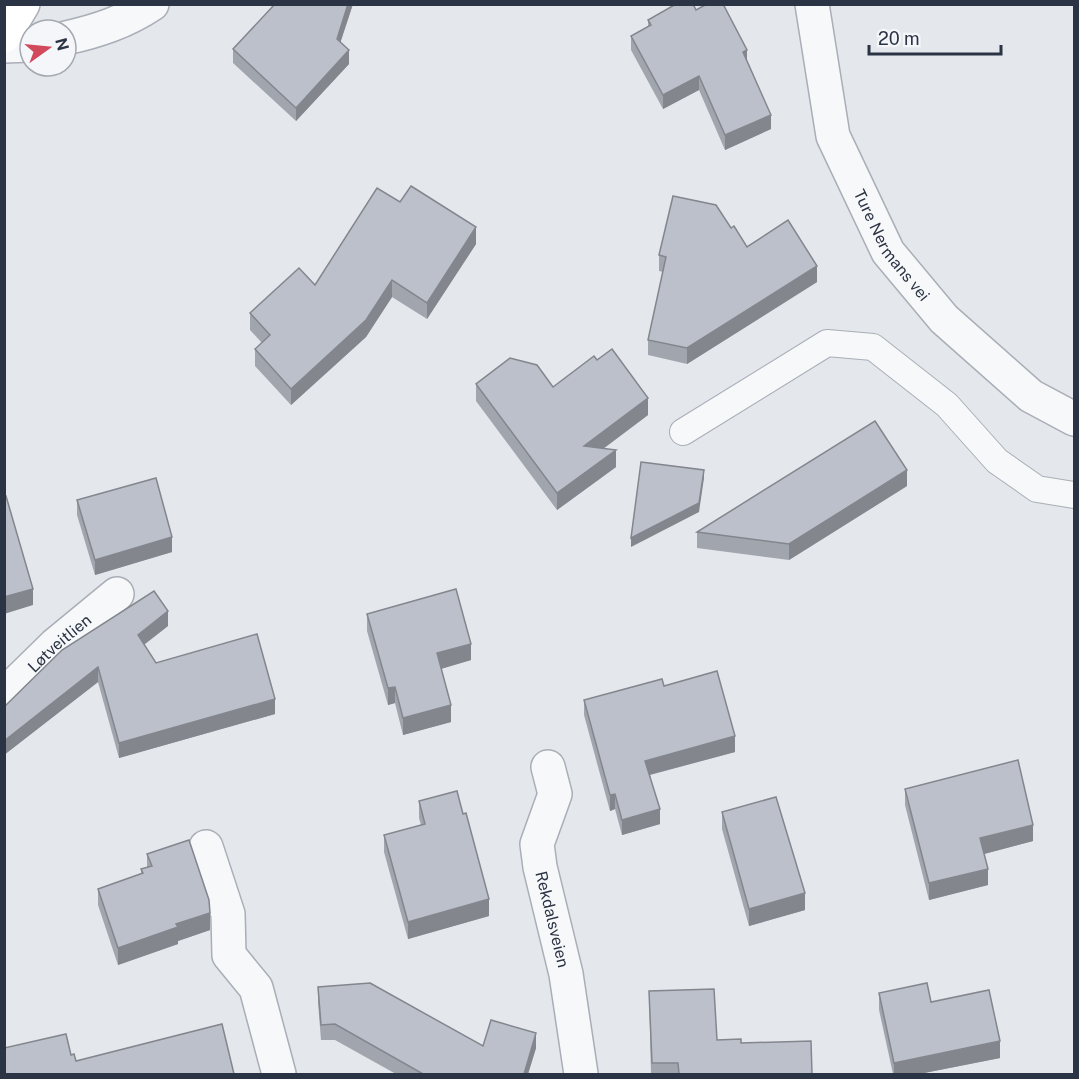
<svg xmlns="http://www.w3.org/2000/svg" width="1079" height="1079" font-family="'Public Sans',sans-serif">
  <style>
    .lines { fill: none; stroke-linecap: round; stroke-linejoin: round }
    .lane-casing { stroke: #a9aeb7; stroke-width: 28 }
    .street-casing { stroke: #a9aeb7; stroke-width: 36 }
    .secondary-casing { stroke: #a9aeb7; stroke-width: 36 }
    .lane { stroke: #f7f8fa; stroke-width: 26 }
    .street { stroke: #f7f8fa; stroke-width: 33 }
    .secondary { stroke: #fff; stroke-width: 33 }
    .wall { fill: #a1a5ae }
    .shaded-wall { fill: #83868d }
    .building { fill: #bbc0ca; stroke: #83868d; stroke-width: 1.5 }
    .labels { text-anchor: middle; stroke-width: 4.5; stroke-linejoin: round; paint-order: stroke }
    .street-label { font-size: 16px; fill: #2b3445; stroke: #f4f6f9 }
  </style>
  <rect width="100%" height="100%" fill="#e4e7ec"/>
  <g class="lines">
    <defs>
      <polyline id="lane" points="683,432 827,343 873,347 947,405 997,461 1037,489 1074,495"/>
      <g id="street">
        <path id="s1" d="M812,4l21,132 55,116 56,67 87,77 43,23"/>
        <path d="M66,38c31,-7 59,-16 86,-34"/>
        <polyline points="4,46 30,45"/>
        <path id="s2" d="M4,695l51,-50 62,-51"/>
        <path id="s3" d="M548,767l7,27 -18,50 3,23 26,107 15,100"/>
        <polyline points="206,847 228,914 229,955 256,988 279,1074"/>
      </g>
      <polyline id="secondary" points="4,36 23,4"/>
    </defs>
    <use href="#lane" class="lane-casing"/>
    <use href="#street" class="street-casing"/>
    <use href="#secondary" class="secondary-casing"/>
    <use href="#lane" class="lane"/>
    <use href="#street" class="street"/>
    <use href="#secondary" class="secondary"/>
  </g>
  <g class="wall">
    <polygon points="275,4 353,4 340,42 349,64 296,121 233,63 233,49"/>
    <polygon points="696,10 747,60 771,129 725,150 699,90 663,109 631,50 631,36 648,27 648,20"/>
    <polygon points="400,202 476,244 427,319 392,297 366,337 291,405 255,366 255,349 262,343 250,330 250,313 315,285"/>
    <polygon points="731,228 747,247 817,282 687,364 648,355 648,340 663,272 659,271 659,255"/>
    <polygon points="476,384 553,387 648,415 603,449 616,467 557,510 476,401"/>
    <polygon points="907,486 789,560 697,548 697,532"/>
    <polygon points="77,500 172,552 95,575 77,515"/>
    <polygon points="367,614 471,660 441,669 451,722 403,735 395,703 388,705 367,631"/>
    <polygon points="168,626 144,645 156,663 275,714 119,758 98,682 4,755 4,707"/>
    <polygon points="664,686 735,752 650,775 660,824 622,835 615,809 610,811 584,715 584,700"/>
    <polygon points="905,789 1033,841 984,854 988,885 929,900 905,805"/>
    <polygon points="419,801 489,916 408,939 384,852 384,835 421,825 419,818"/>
    <polygon points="722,812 805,910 749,926 722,829"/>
    <polygon points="147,854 210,930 178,941 178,944 118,965 98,905 98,889 141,874 141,869 147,867"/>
    <polygon points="318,987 483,1046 536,1048 528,1074 396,1074 335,1040 321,1040 318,1002"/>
    <polygon points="649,991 717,1040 741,1043 812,1074 651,1074"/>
    <polygon points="879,993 931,1002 1000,1058 919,1074 893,1074 879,1010"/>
  </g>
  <g class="shaded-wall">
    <polygon points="348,4 353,4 337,53 337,39"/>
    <polygon points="349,50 349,64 296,121 296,108"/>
    <polygon points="747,50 747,65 743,52"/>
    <polygon points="699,76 699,90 663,109 663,95"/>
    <polygon points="771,115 771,129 725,150 725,135"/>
    <polygon points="476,227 476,244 427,319 427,303"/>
    <polygon points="817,266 817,282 687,364 687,348"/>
    <polygon points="392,280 392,297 366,337 291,405 291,389"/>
    <polygon points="648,398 648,415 584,463 584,446"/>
    <polygon points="616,450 616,467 557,510 557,493"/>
    <polygon points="704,470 704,478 699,512 631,547 631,538"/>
    <polygon points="907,470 907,486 789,560 789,544"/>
    <polygon points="172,537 172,552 95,575 95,560"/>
    <polygon points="33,589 33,605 4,614 4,597"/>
    <polygon points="168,611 168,626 138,649 138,635"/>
    <polygon points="471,644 471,660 437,670 437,653"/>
    <polygon points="98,667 98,682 4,755 4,741"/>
    <polygon points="395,687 395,703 388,705 388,688"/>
    <polygon points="275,699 275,714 119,758 119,743"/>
    <polygon points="451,705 451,722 403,735 403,718"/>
    <polygon points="735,736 735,752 645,776 645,761"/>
    <polygon points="615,794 615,809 610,811 610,795"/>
    <polygon points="660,809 660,824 622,835 622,820"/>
    <polygon points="1033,825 1033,841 980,855 980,838"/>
    <polygon points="988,869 988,885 929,900 929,883"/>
    <polygon points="805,893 805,910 749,926 749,909"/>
    <polygon points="489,899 489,916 408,939 408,922"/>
    <polygon points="210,913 210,930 178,941 178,944 118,965 118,948 176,924"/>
    <polygon points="536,1033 536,1048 528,1074 524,1074"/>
    <polygon points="1000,1041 1000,1058 919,1074 894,1074 894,1063"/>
  </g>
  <g class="building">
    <polygon points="275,4 348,4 337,39 349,50 296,108 233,49"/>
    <polygon points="676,4 693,4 696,10 707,4 723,4 747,50 743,52 771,115 725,135 699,76 663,95 631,36 651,25 648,20"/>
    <polygon points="411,186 476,227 427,303 392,280 366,320 291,389 255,349 270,335 250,313 299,268 315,285 377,188 400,202"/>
    <polygon points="673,196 716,205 731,228 734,226 747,247 788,220 817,266 687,348 648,340 666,257 659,255"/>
    <polygon points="612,349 648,398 584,446 616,450 557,493 476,384 510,358 537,365 553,387 594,356 597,360"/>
    <polygon points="875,421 907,470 789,544 697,532"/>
    <polygon points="641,462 704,470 699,503 631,538"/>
    <polygon points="156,478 172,537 95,560 77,500"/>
    <polygon points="6,496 33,589 4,597 4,497"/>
    <polygon points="456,589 471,644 437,653 451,705 403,718 395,687 388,688 367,614"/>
    <polygon points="154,591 168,611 138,635 156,663 257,634 275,699 119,743 98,667 4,741 4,707 62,650"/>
    <polygon points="717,671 735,736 645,761 660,809 622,820 615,794 610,795 584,700 662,679 664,686"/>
    <polygon points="1018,760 1033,825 980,838 988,869 929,883 905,789"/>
    <polygon points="457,791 463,814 466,813 489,899 408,922 384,835 425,824 419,801"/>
    <polygon points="776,797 805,893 749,909 722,812"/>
    <polygon points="189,840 209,900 210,913 176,924 178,927 118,948 98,889 143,873 141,869 152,866 147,854"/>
    <polygon points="370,983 483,1046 491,1020 536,1033 524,1074 527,1074 423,1074 335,1024 321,1025 318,987"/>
    <polygon points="927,983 931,1002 989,990 1000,1041 894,1063 879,993"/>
    <polygon points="714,989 717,1040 741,1039 741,1043 811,1041 812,1074 679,1074 678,1063 652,1063 649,991"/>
    <polygon points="222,1024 234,1074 4,1074 4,1048 66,1034 71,1055 74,1054 76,1061"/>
  </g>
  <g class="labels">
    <g class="street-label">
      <text dy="6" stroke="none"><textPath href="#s1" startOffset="258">Ture Nermans vei</textPath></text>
      <text dy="6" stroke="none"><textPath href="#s2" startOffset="76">Løtveitlien</textPath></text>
      <text dy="6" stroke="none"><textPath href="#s3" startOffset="158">Rekdalsveien</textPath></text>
    </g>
  </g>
  <rect width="1079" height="1079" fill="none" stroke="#2b3445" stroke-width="12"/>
  <g transform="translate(48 48) rotate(75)"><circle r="28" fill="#f4f6f9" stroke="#a4a8b1" stroke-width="1.5"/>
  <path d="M0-4.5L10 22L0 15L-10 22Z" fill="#d1495b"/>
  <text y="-9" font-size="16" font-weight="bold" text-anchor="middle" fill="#2b3445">N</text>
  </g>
  <path d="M869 45v9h132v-9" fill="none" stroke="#2b3445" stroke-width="3"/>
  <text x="878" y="45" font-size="18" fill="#2b3445" stroke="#f4f6f9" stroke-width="4.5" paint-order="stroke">20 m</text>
</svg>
